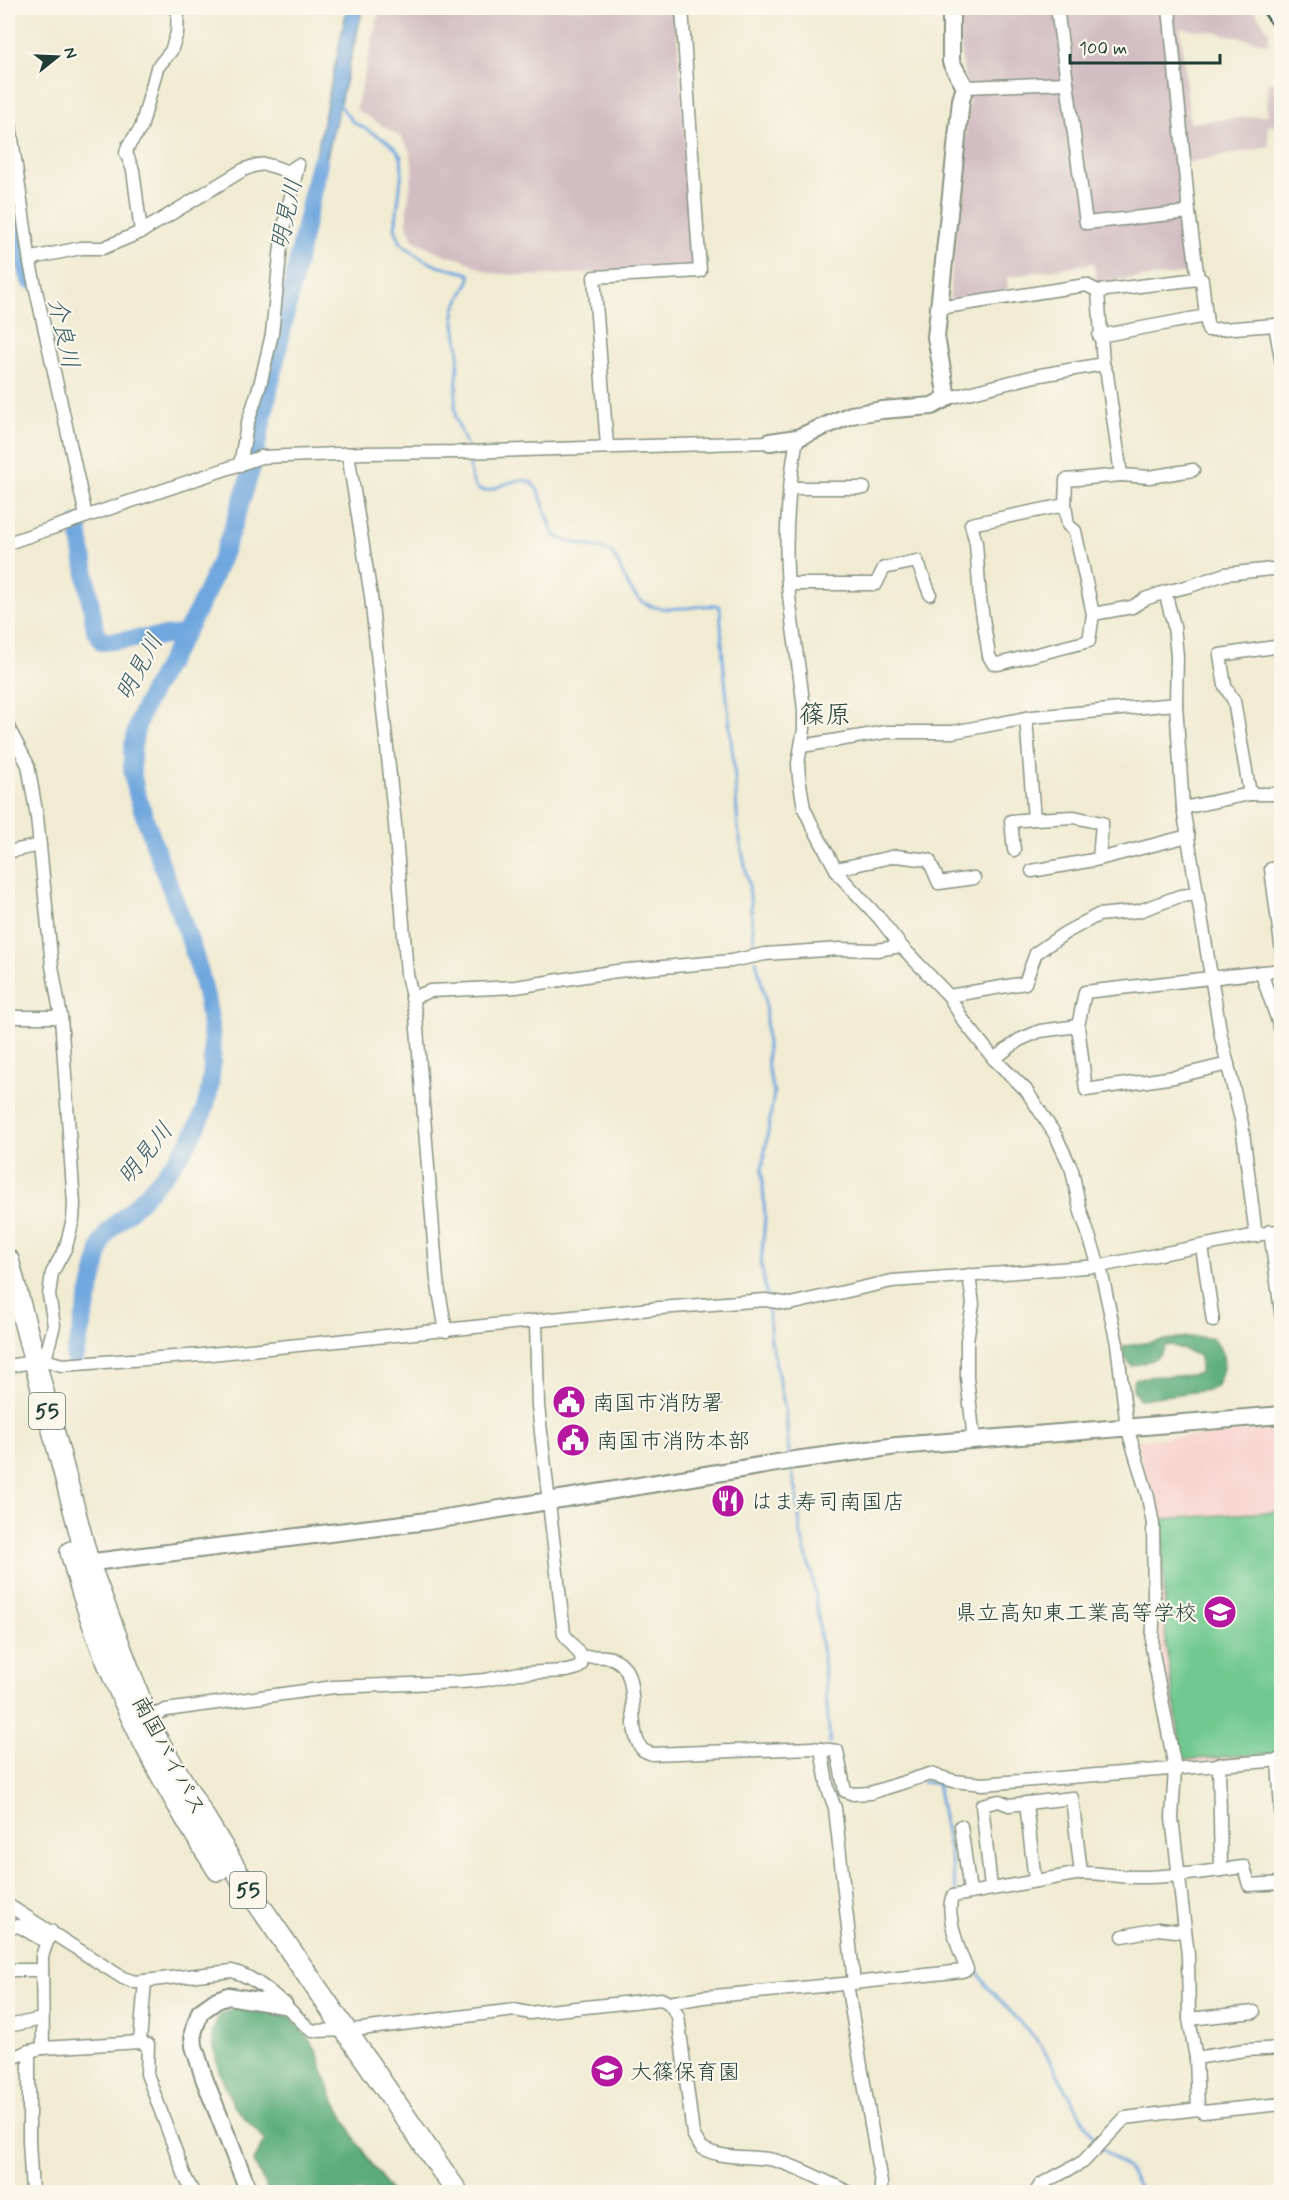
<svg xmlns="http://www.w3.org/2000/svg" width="1289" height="2200" font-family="Mynerve,'Klee One',sans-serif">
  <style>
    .built { fill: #f7d0cb }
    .industrial { fill: #d2bec2 }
    .green { fill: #71c98f; stroke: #488362; stroke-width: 1.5 }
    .forest { fill: #5cad7a; stroke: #3e7557; stroke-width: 1.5 }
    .water { fill: #70a7de; stroke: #487289; stroke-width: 1.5 }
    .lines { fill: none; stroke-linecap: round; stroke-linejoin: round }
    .stream { stroke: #70a7de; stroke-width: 3 }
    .river { stroke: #70a7de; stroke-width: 18 }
    .street-casing { stroke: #889483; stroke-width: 15 }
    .secondary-casing { stroke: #889483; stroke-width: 20 }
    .highway-casing { stroke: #889483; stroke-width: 24 }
    .street { stroke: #fff; stroke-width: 12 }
    .secondary { stroke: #fff; stroke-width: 16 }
    .highway { stroke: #fff; stroke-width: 21 }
    .tram { stroke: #1f3d34; stroke-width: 1.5 }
    .labels { text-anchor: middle; stroke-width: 4.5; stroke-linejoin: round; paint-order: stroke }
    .shield { fill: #fbf7ec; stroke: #61756b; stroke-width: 1.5 }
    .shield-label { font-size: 21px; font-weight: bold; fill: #1f3d34 }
    .poi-label { font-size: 22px; fill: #1f3d34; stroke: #fbf7ec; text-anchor: start }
    .street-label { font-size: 22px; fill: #1f3d34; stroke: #fbf7ec }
    .water-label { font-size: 24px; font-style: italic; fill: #375d67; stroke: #fbf7ec }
    .quarter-label { font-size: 26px; fill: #1f3d34; stroke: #fbf7ec }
  </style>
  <rect width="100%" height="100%" fill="#fbf7ec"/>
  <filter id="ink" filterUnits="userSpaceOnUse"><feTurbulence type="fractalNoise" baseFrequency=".0167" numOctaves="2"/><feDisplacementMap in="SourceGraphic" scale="12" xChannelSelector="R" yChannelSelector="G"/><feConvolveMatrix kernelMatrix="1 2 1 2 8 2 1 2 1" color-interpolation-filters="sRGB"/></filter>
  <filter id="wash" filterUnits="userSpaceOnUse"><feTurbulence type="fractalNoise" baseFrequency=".008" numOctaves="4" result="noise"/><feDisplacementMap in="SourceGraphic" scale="24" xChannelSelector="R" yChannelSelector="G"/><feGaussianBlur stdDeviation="1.35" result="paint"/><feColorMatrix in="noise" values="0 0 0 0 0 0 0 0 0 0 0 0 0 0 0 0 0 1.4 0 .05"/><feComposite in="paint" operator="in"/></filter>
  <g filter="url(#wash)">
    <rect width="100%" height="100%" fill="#f1ebd2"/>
    <polygon class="built" points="1281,1429 1281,1757 1180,1764 1177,1759 1159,1650 1159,1519 1136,1440"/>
    <g class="industrial">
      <polygon points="380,8 675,8 695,267 531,276 490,273 464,260 445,255 413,240 407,224 407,208 413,167 409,149 402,138 356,109"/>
      <polygon points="958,8 1253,8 1269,32 1269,44 1211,31 1180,28 1190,123 1267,115 1268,83 1281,81 1281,124 1268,126 1269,147 1179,164 1192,273 1097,282 1093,263 1007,277 1008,289 949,299 969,101 962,62"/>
    </g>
    <polygon class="green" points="1281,1511 1281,1753 1183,1760 1166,1647 1162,1519"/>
    <g class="forest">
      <path d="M1187,1337l25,1c16,18 14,28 4,49l-8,3 -68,9c-7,-6 -9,-11 -5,-20 22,-6 44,0 65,-6v-17l-29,-11 -6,1c-5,14 -19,16 -33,20l-10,-11 2,-9z"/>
      <polygon points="242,2005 269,2007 292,2018 316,2049 332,2096 358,2144 391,2192 268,2192 254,2161 265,2140 233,2105 217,2065 212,2033 219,2016"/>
    </g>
    <polygon class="water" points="347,8 363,8 319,190 310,184"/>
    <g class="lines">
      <g class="stream">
        <polyline points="338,103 353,122 384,139 396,149 401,157 402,170 395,229 401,243 419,257 437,266 467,273 470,275 470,279 455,308 454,315 459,353 455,403 456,419 468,449"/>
        <path d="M469,456c2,67 35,14 62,26l8,10 15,43c17,11 39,8 57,17 10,13 13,30 23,42 20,26 59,9 86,12l3,53 12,119 3,51 11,57 6,67"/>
        <polyline points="756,960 765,997 768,1069 774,1093 762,1170 765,1218 761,1264 767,1297"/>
        <polyline points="768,1303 771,1341 786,1414 789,1454"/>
        <polyline points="791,1467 797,1494 801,1536 812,1576 816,1599 823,1658 830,1743"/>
        <polyline points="831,1758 838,1793 840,1796 850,1799"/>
        <polyline points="923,1782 946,1785"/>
        <polyline points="937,1783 956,1890"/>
        <polyline points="958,1787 981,1790"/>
        <polyline points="957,1900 959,1927 971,1962 987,1986 1041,2045 1097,2144"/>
        <polyline points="1102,2148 1127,2168 1143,2192"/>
      </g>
      <g class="river">
        <polyline points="8,162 17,234 30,280"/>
        <polyline points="78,524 95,630 102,642 185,634"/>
        <path d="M74,1358c7,-28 14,-57 21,-85 3,-11 4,-24 8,-33 5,-12 21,-23 30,-32 34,-35 70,-72 77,-122 13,-91 -33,-171 -60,-254 -7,-21 -17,-43 -18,-66 -2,-43 21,-77 42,-113 12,-21 24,-42 34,-64 19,-41 32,-82 45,-125l66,-301"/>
      </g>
    </g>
  </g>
  <g filter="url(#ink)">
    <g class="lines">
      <defs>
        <g id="street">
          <polyline points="1057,8 1086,223 1189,212 1169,8"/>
          <polyline points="965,87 1067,83"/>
          <polyline points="8,111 30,263"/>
          <polyline points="141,232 133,170 126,153 128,146 141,128 157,68 171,51 177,33 178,8"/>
          <polyline points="1098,291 1198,279"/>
          <polyline points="939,308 1086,285 1098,291 1103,364 1035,376 945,399"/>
          <polyline points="1206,316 1208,330 1275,325 1282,364"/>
          <polyline points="1099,336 1206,316 1202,280 1198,279 1189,212"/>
          <path d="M797,438c-9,52 -14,105 -8,157 4,39 11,77 15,115v19l-6,34 1,15 5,30 8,17 27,50 41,44 21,27 48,50 14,24 31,39 32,31 30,46 16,34 8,39 19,57"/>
          <polyline points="607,446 594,277 700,271 682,8"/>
          <polyline points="348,454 371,596 395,824 407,974 416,1016 437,1280 446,1331"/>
          <polyline points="1121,475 1149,477 1193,470"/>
          <polyline points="789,488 864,488"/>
          <polyline points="1065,505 1066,480 1121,475 1107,374 1103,364"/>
          <path d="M86,516l-56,-253 7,-6 44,-9h22l38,-16 102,-62c21,-9 25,-6 45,2l10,-7 -16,71 -10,98 -12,51 -13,40 -7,40"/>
          <polyline points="8,543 261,457 364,453 463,452 770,442"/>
          <polyline points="788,584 876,584 884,568 917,561 930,594"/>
          <polyline points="1165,592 1174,626 1177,656 1176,704 1183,808 1221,1036 1242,1124 1256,1236"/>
          <polyline points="1093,614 1089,641 998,664 993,663 989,656 980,599 976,543 971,524 1065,505 1068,525 1075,531 1093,614 1132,607 1145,599 1165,592 1190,586 1225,574 1282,568"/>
          <polyline points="1026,718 1034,819 1074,817 1102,823 1099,859 1188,836"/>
          <polyline points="8,727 28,765 37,817 52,966 61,1017 74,1204 73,1219 66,1247 52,1273 49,1295 54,1325 45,1360"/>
          <polyline points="802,746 886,732 953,732 1032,717 1176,704"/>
          <polyline points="1250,794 1234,701 1225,686 1220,655 1282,646"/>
          <polyline points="1183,808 1250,794 1282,794"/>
          <polyline points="1014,850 1011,821 1034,819"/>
          <polyline points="8,852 40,845"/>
          <polyline points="1282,867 1271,869 1282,952"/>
          <polyline points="836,869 896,856 929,860 939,883 974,878"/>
          <polyline points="1032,871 1099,859"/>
          <polyline points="1261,972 1282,1033"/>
          <polyline points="949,996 1025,983 1036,953 1065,933 1098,915 1139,911 1180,896 1197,894"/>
          <polyline points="412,998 430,991 516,987 617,971 731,961 765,954 840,949 877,950 901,946"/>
          <polyline points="8,1017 61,1017"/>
          <polyline points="1078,1026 1085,992 1282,970"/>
          <polyline points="994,1059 1019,1040 1040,1031 1078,1026 1086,1090 1174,1077 1228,1064"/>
          <polyline points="1270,1231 1282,1319"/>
          <polyline points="1202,1247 1213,1321"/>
          <polyline points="969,1275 973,1304 967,1340 967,1378 974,1440"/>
          <polyline points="536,1321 538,1406 564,1634 582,1657"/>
          <polyline points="8,1366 45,1360 62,1365 201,1355 660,1308 765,1300 790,1304 892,1281 1100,1266 1282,1230"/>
          <path d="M582,1657c10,0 23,-2 32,2 30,12 10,73 29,91 3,2 6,3 9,4l160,-6 25,3 8,40 8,3 17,-1 60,-19 24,7 29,3 299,-24"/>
          <polyline points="143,1720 166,1710 334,1687 461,1682 485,1680 519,1673 567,1671 578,1668 581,1665 582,1657"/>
          <polyline points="821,1749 828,1789 835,1808 854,1983"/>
          <polyline points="1278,1760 1282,1827"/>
          <polyline points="1219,1764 1221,1870"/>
          <polyline points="1026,1803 1035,1881"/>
          <polyline points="961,1826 970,1892"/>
          <polyline points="991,1888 982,1805 999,1801 1009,1805 1072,1798 1081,1873"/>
          <path d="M8,1905l115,73 12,4 97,-11c32,9 53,35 76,57l5,3 40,-1 162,-20 14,3 132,-14 8,4 34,-6 151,-14 108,-12 5,-2c-7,-14 -23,-59 -14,-73l128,-23c20,-1 40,5 60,4 35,0 69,-6 103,-10l5,18 33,-2"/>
          <polyline points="8,1928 19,1926 46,1942"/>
          <polyline points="1123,1936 1158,1929 1185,1932"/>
          <polyline points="8,1970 42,1970"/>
          <polyline points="847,1984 881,2183 881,2192"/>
          <path d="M669,2003l9,13 15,118c3,5 6,12 11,15 20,11 48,6 70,11 26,7 50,21 74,32"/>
          <polyline points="1189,2019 1254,2012"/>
          <polyline points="8,2026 42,2019"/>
          <polyline points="140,2042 148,2045 147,2074 186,2179 193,2192"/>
          <polyline points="43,2048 140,2042 145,1981"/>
          <polyline points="1196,2058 1244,2050 1282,2048"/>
          <polyline points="8,2060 29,2051"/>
          <polyline points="1198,2109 1203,2112 1282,2104"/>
          <polyline points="32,2192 29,2141 29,2051 43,2048 42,1956 51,1931"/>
          <polyline points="1036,2192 1041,2184 1047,2181 1083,2162 1125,2118 1198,2109 1196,2058 1189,2019 1188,1955 1172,1818 1175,1768 1152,1648 1154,1600 1153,1524 1148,1497 1127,1427 1117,1344 1100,1266"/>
        </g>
        <g id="secondary">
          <polyline points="770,442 797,438 851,415 882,410 932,406 945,399 946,392 936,337 961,100 965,87 951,62 951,8"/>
          <polyline points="77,1564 428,1521 795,1460 897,1446 1282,1415"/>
          <polyline points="249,2192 204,2078 194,2046 193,2033 200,2012 217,2000 228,1996 284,2005"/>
        </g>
        <g id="highway">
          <polyline points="1273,8 1282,20"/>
          <polyline points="8,1260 88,1562 140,1700 156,1738 242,1880 457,2192"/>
          <path d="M71,1552c30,115 83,219 147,318"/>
        </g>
      </defs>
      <use href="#street" class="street-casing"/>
      <use href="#secondary" class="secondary-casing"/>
      <use href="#highway" class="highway-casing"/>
      <use href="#street" class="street"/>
      <use href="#secondary" class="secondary"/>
      <use href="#highway" class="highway"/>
      <polyline class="tram" points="1261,8 1282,40"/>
    </g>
  </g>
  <defs>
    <symbol id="civic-disc" viewBox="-11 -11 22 22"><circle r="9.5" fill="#b5179e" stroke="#fbf7ec"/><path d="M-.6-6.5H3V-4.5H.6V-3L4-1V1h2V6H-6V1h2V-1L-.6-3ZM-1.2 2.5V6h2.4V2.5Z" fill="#fff"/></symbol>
    <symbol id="restaurant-disc" viewBox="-11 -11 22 22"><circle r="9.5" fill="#b5179e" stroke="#fbf7ec"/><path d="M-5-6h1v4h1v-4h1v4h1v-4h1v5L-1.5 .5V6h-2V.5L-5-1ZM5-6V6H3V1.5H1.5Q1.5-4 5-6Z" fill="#fff"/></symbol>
    <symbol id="school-disc" viewBox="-11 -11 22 22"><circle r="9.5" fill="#b5179e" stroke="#fbf7ec"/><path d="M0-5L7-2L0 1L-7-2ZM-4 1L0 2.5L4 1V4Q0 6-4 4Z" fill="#fff"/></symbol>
  </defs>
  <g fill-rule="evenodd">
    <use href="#civic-disc" x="550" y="1383" width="38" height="38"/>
    <use href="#civic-disc" x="554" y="1421" width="38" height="38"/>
    <use href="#restaurant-disc" x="709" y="1482" width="38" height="38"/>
    <use href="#school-disc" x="1201" y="1593" width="38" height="38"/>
    <use href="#school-disc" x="588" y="2052" width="38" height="38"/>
  </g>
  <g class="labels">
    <g class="shield">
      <rect x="29" y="1393" width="36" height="36" rx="4.5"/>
      <rect x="230" y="1872" width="36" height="36" rx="4.5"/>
    </g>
    <g class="shield-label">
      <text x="47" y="1418">55</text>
      <text x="248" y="1897">55</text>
    </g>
    <g class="poi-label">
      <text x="592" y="1410">南国市消防署</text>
      <text x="596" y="1448">南国市消防本部</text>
      <text x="751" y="1509">はま寿司南国店</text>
      <text x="1197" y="1620" text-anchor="end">県立高知東工業高等学校</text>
      <text x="630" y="2079">大篠保育園</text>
    </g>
    <g class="street-label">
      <text transform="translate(170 1755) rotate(62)" y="8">南国バイパス</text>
    </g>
    <g class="water-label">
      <text transform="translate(286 214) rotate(-77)" y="8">明見川</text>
      <text transform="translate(64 333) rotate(78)" y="8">介良川</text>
      <text transform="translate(139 667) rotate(-61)" y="8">明見川</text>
      <text transform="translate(145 1153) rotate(-51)" y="8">明見川</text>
    </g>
    <g class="quarter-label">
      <text x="825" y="723">篠原</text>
    </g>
  </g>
  <rect width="1289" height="2200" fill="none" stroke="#fbf7ec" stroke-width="30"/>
  <g transform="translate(57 57) rotate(72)" stroke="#fbf7ec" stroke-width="4.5" paint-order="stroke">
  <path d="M0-4.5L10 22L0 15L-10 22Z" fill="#1f3d34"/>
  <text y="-9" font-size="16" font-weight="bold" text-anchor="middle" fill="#1f3d34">N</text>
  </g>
  <path d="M1070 54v9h150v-9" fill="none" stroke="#1f3d34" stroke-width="3"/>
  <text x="1079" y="54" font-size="18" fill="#1f3d34" stroke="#fbf7ec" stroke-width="4.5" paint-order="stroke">100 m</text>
</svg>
